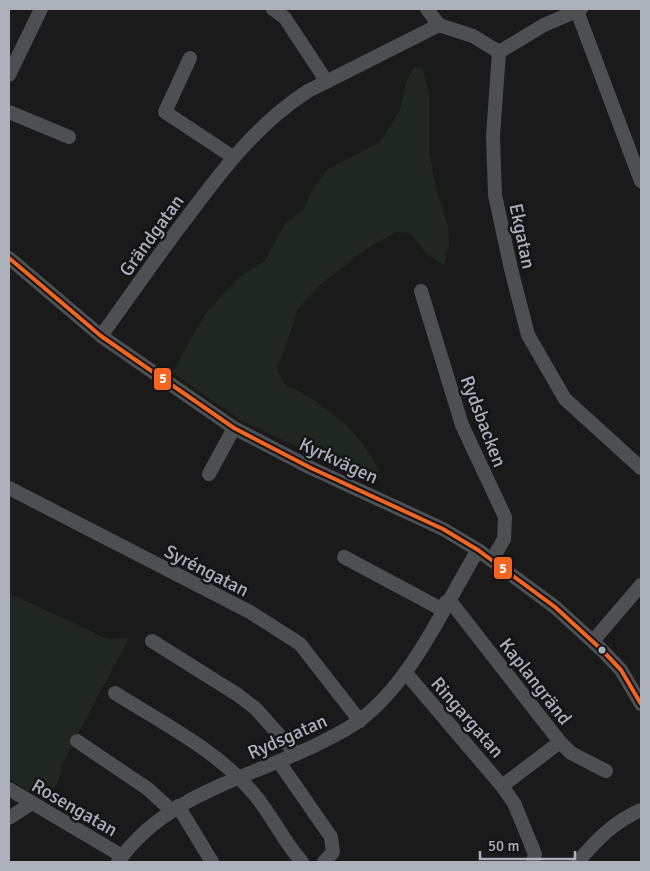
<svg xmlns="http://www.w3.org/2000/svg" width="650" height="871" font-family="Signika,sans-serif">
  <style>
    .green { fill: #1f2720 }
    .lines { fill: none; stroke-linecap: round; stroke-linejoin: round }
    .minor { stroke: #4e4f53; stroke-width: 14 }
    .bus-1-casing { stroke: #141416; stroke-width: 8 }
    .bus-1 { stroke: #f26522; stroke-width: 4 }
    .bus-dot { fill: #abb0bb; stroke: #141416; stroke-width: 2 }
    .labels { text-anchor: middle; stroke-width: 5; stroke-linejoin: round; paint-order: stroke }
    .street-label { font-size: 19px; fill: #abb0bb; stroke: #141416 }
    .line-badge { stroke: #141416; stroke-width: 2 }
    .badge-label { font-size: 14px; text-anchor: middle; font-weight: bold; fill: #fff }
  </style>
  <rect width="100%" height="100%" fill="#1a1a1a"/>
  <g class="green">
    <path d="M414,67l9,2 6,26v54l7,39 12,38 1,18 -5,21 -16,-10 -18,-22 -14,-1 -33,19 -43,34 -22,24 -21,61 7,14c39,17 84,52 97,94l-11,7 -68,-36 -62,-29 -68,-48 34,-59 33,-36 26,-16 20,-37 18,-14 10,-22 15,-19 52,-27 20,-32 6,-27z"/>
    <polygon points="9,593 107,639 129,638 65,758 56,786 45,801 9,779"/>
  </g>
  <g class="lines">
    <g class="minor">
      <polyline points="273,9 285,18 327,82"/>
      <polyline points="427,9 439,25 473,36 499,52 493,136 495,195 511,269 528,335 565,399 641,468"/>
      <polyline points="577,11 641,181"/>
      <polyline points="499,52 544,25 581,9"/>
      <polyline points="190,58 165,112 233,157"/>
      <polyline points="9,75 41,9"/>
      <polyline points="9,112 69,137"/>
      <polyline points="9,258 101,336 234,428 311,468 443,529 478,550 555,607 602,650 621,670 641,704"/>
      <polyline points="421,291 462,425 505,517 504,539 492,560"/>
      <path d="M101,336c29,-40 57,-81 87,-120 35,-47 70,-93 120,-125l131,-66"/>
      <polyline points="209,474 234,428"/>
      <polyline points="9,488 250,612 300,644 360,721"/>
      <polyline points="344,557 443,610"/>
      <polyline points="446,602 454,606 560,742 571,753 606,771"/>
      <polyline points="152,641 238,695 256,709 296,754"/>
      <polyline points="593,641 641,585"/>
      <polyline points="405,672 502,786 560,742"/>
      <path d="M115,693c47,30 102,57 139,101 18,21 29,47 48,68"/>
      <polyline points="77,741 148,789 171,810"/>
      <polyline points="279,762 331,837 333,852 324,862"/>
      <polyline points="502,786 514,803 535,854 533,862"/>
      <polyline points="9,789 122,856"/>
      <polyline points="178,806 212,862"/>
      <polyline points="9,818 32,803"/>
      <path d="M118,862c46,-66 126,-83 196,-116 15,-8 32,-15 46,-26 53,-40 84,-114 118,-170"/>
      <path d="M578,862c18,-22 37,-41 63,-52"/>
    </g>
    <defs>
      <polyline id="bus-1" points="9,258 101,336 234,428 311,468 443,529 478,550 555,607 602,650 621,670 641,704"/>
    </defs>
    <use href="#bus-1" class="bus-1-casing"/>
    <use href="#bus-1" class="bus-1"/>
  </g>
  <circle class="bus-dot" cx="602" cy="650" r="4.5"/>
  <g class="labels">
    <g class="street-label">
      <text transform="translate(151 235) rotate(-54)" y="7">Grändgatan</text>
      <text transform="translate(523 236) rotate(78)" y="7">Ekgatan</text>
      <text transform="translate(484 421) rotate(69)" y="7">Rydsbacken</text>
      <text transform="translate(339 460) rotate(25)" y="7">Kyrkvägen</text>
      <text transform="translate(207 570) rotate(27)" y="7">Syréngatan</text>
      <text transform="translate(536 681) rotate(52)" y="7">Kaplangränd</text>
      <text transform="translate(468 717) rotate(49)" y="7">Ringargatan</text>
      <text transform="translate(287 736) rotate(-24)" y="7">Rydsgatan</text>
      <text transform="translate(75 807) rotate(30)" y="7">Rosengatan</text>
    </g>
  </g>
  <g class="line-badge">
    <rect x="153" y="367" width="19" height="24" rx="5" fill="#f26522"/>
    <rect x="493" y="556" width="20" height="24" rx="5" fill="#f26522"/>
  </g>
  <g class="badge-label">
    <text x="163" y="383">5</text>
    <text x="503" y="573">5</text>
  </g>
  <rect width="650" height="871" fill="none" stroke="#abb0bb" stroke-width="20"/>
  <path d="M480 851v8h95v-8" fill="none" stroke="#abb0bb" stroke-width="2.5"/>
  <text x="488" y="851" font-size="15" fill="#abb0bb" stroke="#141416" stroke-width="4" paint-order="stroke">50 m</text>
</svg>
